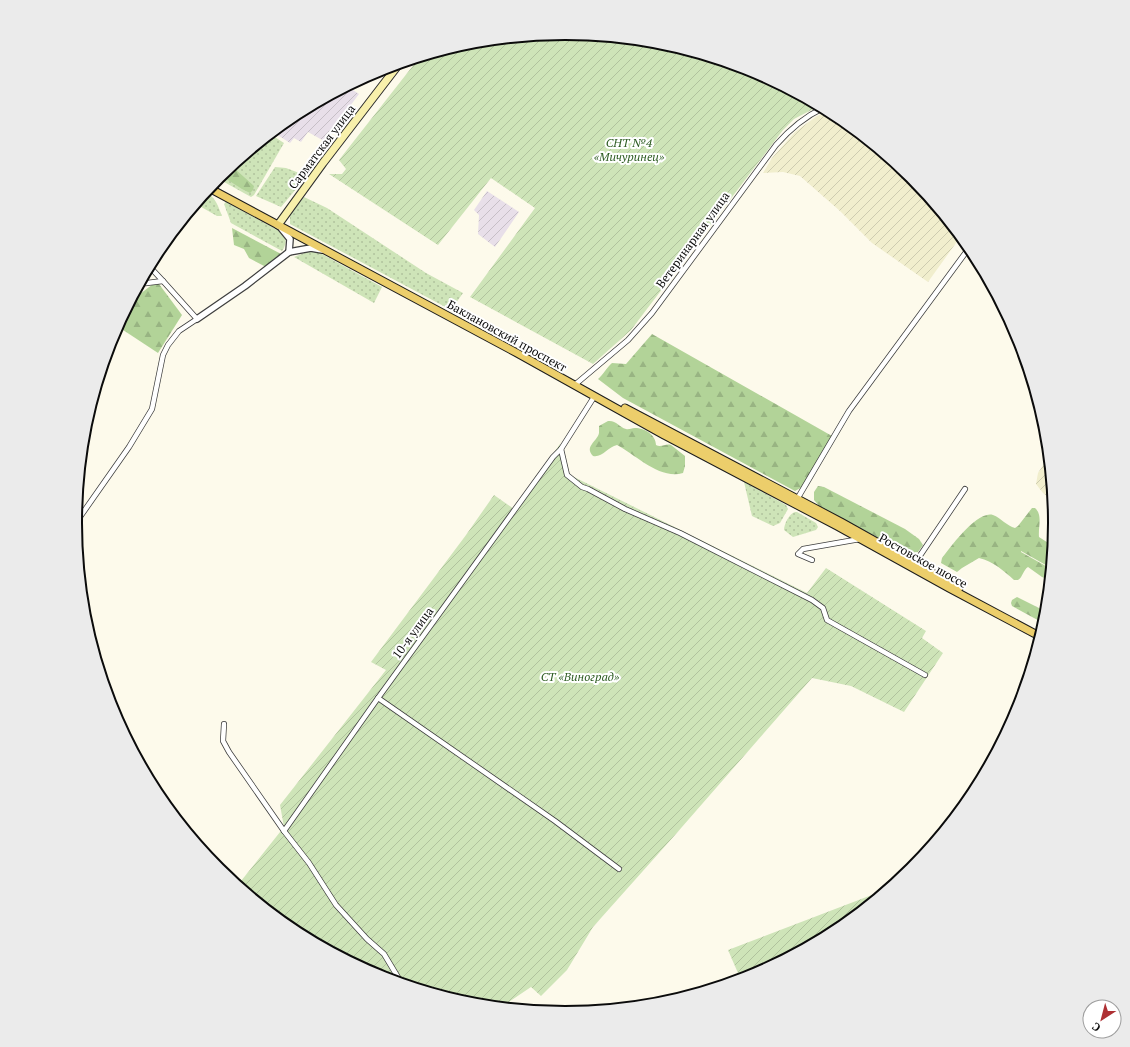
<svg xmlns="http://www.w3.org/2000/svg" width="1130" height="1047" font-family="'PT Serif',serif">
  <style>
    .industrial { fill: url(#industrial-furrows) }
    .farmland { fill: url(#farmland-furrows) }
    .grass { fill: url(#grass-dots) }
    .forest { fill: url(#forest-firs) }
    .garden { fill: url(#garden-furrows) }
    .lines { fill: none; stroke-linecap: round; stroke-linejoin: round }
    .minor-casing { stroke: #3e3e3e; stroke-width: 6 }
    .tertiary-casing { stroke: #3e3e3e; stroke-width: 8 }
    .secondary-casing { stroke: #2d2d2d; stroke-width: 9 }
    .primary-casing { stroke: #1c1c1c; stroke-width: 9 }
    .minor { stroke: #fff; stroke-width: 4.5 }
    .tertiary { stroke: #fff; stroke-width: 5.5 }
    .secondary { stroke: #f8f0ab; stroke-width: 7 }
    .primary { stroke: #ecce6b; stroke-width: 7 }
    .labels { text-anchor: middle; stroke-width: 4; stroke-linejoin: round; paint-order: stroke }
    .park-label { font-size: 12px; font-style: italic; fill: #2d5c22; stroke: #fff }
    .street-label { font-size: 12px; fill: #0b0b0b; stroke: #fff }
    .rim { fill: none; stroke: #0b0b0b; stroke-width: 2 }
  </style>
  <defs>
    <pattern id="industrial-furrows" width="10" height="10" patternUnits="userSpaceOnUse"><rect width="10" height="10" fill="#e8dfe9"/><path d="M-1 1l2-2M0 10L10 0M9 11l2-2" fill="none" stroke="#c6bec6"/></pattern>
    <pattern id="farmland-furrows" width="10" height="10" patternUnits="userSpaceOnUse"><rect width="10" height="10" fill="#f1eecd"/><path d="M-1 1l2-2M0 10L10 0M9 11l2-2" fill="none" stroke="#cdcbaf"/></pattern>
    <pattern id="grass-dots" width="8" height="8" patternUnits="userSpaceOnUse"><rect width="8" height="8" fill="#cee4b8"/><path d="M2 2h.1M6 6h.1" fill="none" stroke="#b0c29d" stroke-width="1.8" stroke-linecap="round"/></pattern>
    <pattern id="forest-firs" width="22" height="20" patternUnits="userSpaceOnUse"><rect width="22" height="20" fill="#b2d398"/><path d="M5 1l3.5 6h-7zM16 11l3.5 6h-7z" fill="#98b482"/></pattern>
    <pattern id="garden-furrows" width="10" height="10" patternUnits="userSpaceOnUse"><rect width="10" height="10" fill="#cee4b8"/><path d="M-1 1l2-2M0 10L10 0M9 11l2-2" fill="none" stroke="#b0c29d"/></pattern>
  </defs>
  <rect width="100%" height="100%" fill="#fdfaeb"/>
  <g class="industrial">
    <polygon points="347,86 359,94 324,141 308,132 301,142 294,138 290,143 273,132 293,116"/>
    <polygon points="487,191 519,212 495,247 478,234 479,215 474,210"/>
  </g>
  <g class="farmland">
    <polygon points="828,111 838,116 912,177 961,236 928,282 872,243 840,211 800,176 783,172 763,173 772,158 795,132 817,116"/>
    <polygon points="1049,456 1053,502 1043,493 1036,484 1038,473"/>
  </g>
  <g class="grass">
    <polygon points="270,134 284,143 254,195 251,197 217,178"/>
    <polygon points="275,167 286,168 307,176 281,207 256,196"/>
    <path d="M206,192c10,6 12,14 16,24h-5l-21,-12z"/>
    <polygon points="304,197 327,208 426,273 463,293 451,310 290,224 290,215"/>
    <path d="M226,202l59,32c1,7 1,11 -3,17l-51,-28 -7,-19z"/>
    <polygon points="309,251 320,253 382,287 374,303 294,257"/>
    <polygon points="744,482 786,505 788,509 780,523 773,526 752,516"/>
    <path d="M795,512h2l19,11 2,4 -2,3 -23,7 -9,-7c0,-6 5,-16 11,-18z"/>
  </g>
  <g class="forest">
    <polygon points="233,164 234,168 254,186 253,190 250,193 242,189 220,175"/>
    <polygon points="232,228 283,255 266,267 249,258 244,249 234,245"/>
    <polygon points="153,284 159,284 182,315 158,353 117,326 131,301"/>
    <path d="M652,334l180,102 -28,50 -9,5 -172,-93 -25,-19c6,-5 8,-11 14,-16l14,1z"/>
    <path d="M608,421c8,-1 11,6 18,8 3,1 5,-1 9,-1 10,0 21,7 21,17 5,3 10,-2 15,0l14,11v10l-2,7c-23,7 -47,-18 -66,-28 -9,2 -15,13 -24,11 -9,-10 4,-14 6,-23 0,-3 0,-5 0,-7z"/>
    <polygon points="818,486 824,487 905,529 919,539 923,545 918,552 908,553 821,508 814,500 814,492"/>
    <path d="M1032,508h3c8,7 3,19 4,29l14,9 -2,22 -30,-17v1l30,17 -1,11 -8,-3 -14,-10c-5,3 -5,10 -10,13h-4c-10,-9 -21,-19 -35,-22l-17,10 -5,4 -16,-9 1,-5c8,-10 35,-48 51,-43 8,3 14,11 22,13l3,-2z"/>
    <polygon points="1017,597 1047,612 1045,624 1012,606 1011,603 1012,600"/>
  </g>
  <g class="garden">
    <polygon points="565,33 661,42 753,70 819,106 794,119 783,130 631,330 593,364 470,297 535,208 491,178 438,245 329,174 342,174 346,169 339,160 419,58 470,42"/>
    <polygon points="560,444 565,455 568,474 807,593 826,568 926,631 922,638 943,653 904,712 851,686 812,678 675,835 593,927 567,970 541,996 531,987 500,1008 469,1005 377,977 292,931 237,886 284,827 280,805 386,670 371,662 466,535 494,495 514,509"/>
    <polygon points="890,888 837,931 752,977 741,980 728,950"/>
  </g>
  <g class="lines">
    <defs>
      <g id="minor">
        <polyline points="139,284 163,281"/>
        <path d="M577,383l51,-43 24,-27 124,-168c14,-16 28,-28 47,-37"/>
        <polyline points="561,449 567,475 582,487 588,489 625,509 680,533 812,600 823,608 827,620 925,675"/>
        <polyline points="796,501 849,411 969,248"/>
        <polyline points="75,524 129,447 152,409 163,355 168,345 179,331 197,319 163,281 149,266"/>
        <polyline points="812,560 798,554 803,549 860,539"/>
        <polyline points="915,563 965,489"/>
        <polyline points="378,698 555,821 619,869"/>
        <polyline points="224,724 223,741 229,752 284,831 309,863 336,905 367,939 384,954 402,984"/>
        <polyline points="284,831 378,698 553,457 561,449 594,397"/>
      </g>
      <g id="tertiary">
        <polyline points="281,228 290,239 289,252"/>
        <polyline points="197,319 245,286 289,252 311,248 322,250"/>
      </g>
      <polyline id="secondary" points="278,225 323,163 399,64"/>
      <g id="primary">
        <polyline points="209,188 517,353 664,435 837,526 949,588 1041,637"/>
        <polyline points="625,408 841,522 959,588"/>
      </g>
    </defs>
    <use href="#minor" class="minor-casing"/>
    <use href="#tertiary" class="tertiary-casing"/>
    <use href="#secondary" class="secondary-casing"/>
    <use href="#primary" class="primary-casing"/>
    <use href="#minor" class="minor"/>
    <use href="#tertiary" class="tertiary"/>
    <use href="#secondary" class="secondary"/>
    <use href="#primary" class="primary"/>
  </g>
  <g class="labels">
    <g class="park-label">
      <text x="629" y="147">СНТ №4<tspan x="629" dy="14">«Мичуринец»</tspan></text>
      <text x="580" y="681">СТ «Виноград»</text>
    </g>
    <g class="street-label">
      <text transform="translate(322 147) rotate(-53)" y="4">Сарматская улица</text>
      <text transform="translate(693 240) rotate(-54)" y="4">Ветеринарная улица</text>
      <text transform="translate(507 336) rotate(29)" y="4">Баклановский проспект</text>
      <text transform="translate(923 561) rotate(29)" y="4">Ростовское шоссе</text>
      <text transform="translate(413 633) rotate(-54)" y="4">10-я улица</text>
    </g>
  </g>
  <path d="M0 0H1130V1047H0ZM82 523a483 483 0 1 1 966 0a483 483 0 1 1-966 0Z" fill="#ebebeb" fill-rule="evenodd"/>
  <path class="rim" d="M82 523a483 483 0 1 1 966 0a483 483 0 1 1-966 0Z"/>
  <g transform="translate(1102 1019) rotate(216)"><circle r="19" fill="#ffffff" stroke="#9d9d9d"/>
  <path d="M0-3L7 15L0 10L-7 15Z" fill="#ae3034"/>
  <text y="-6" font-size="11" font-weight="bold" text-anchor="middle" fill="#0b0b0b">С</text>
  </g>
</svg>
